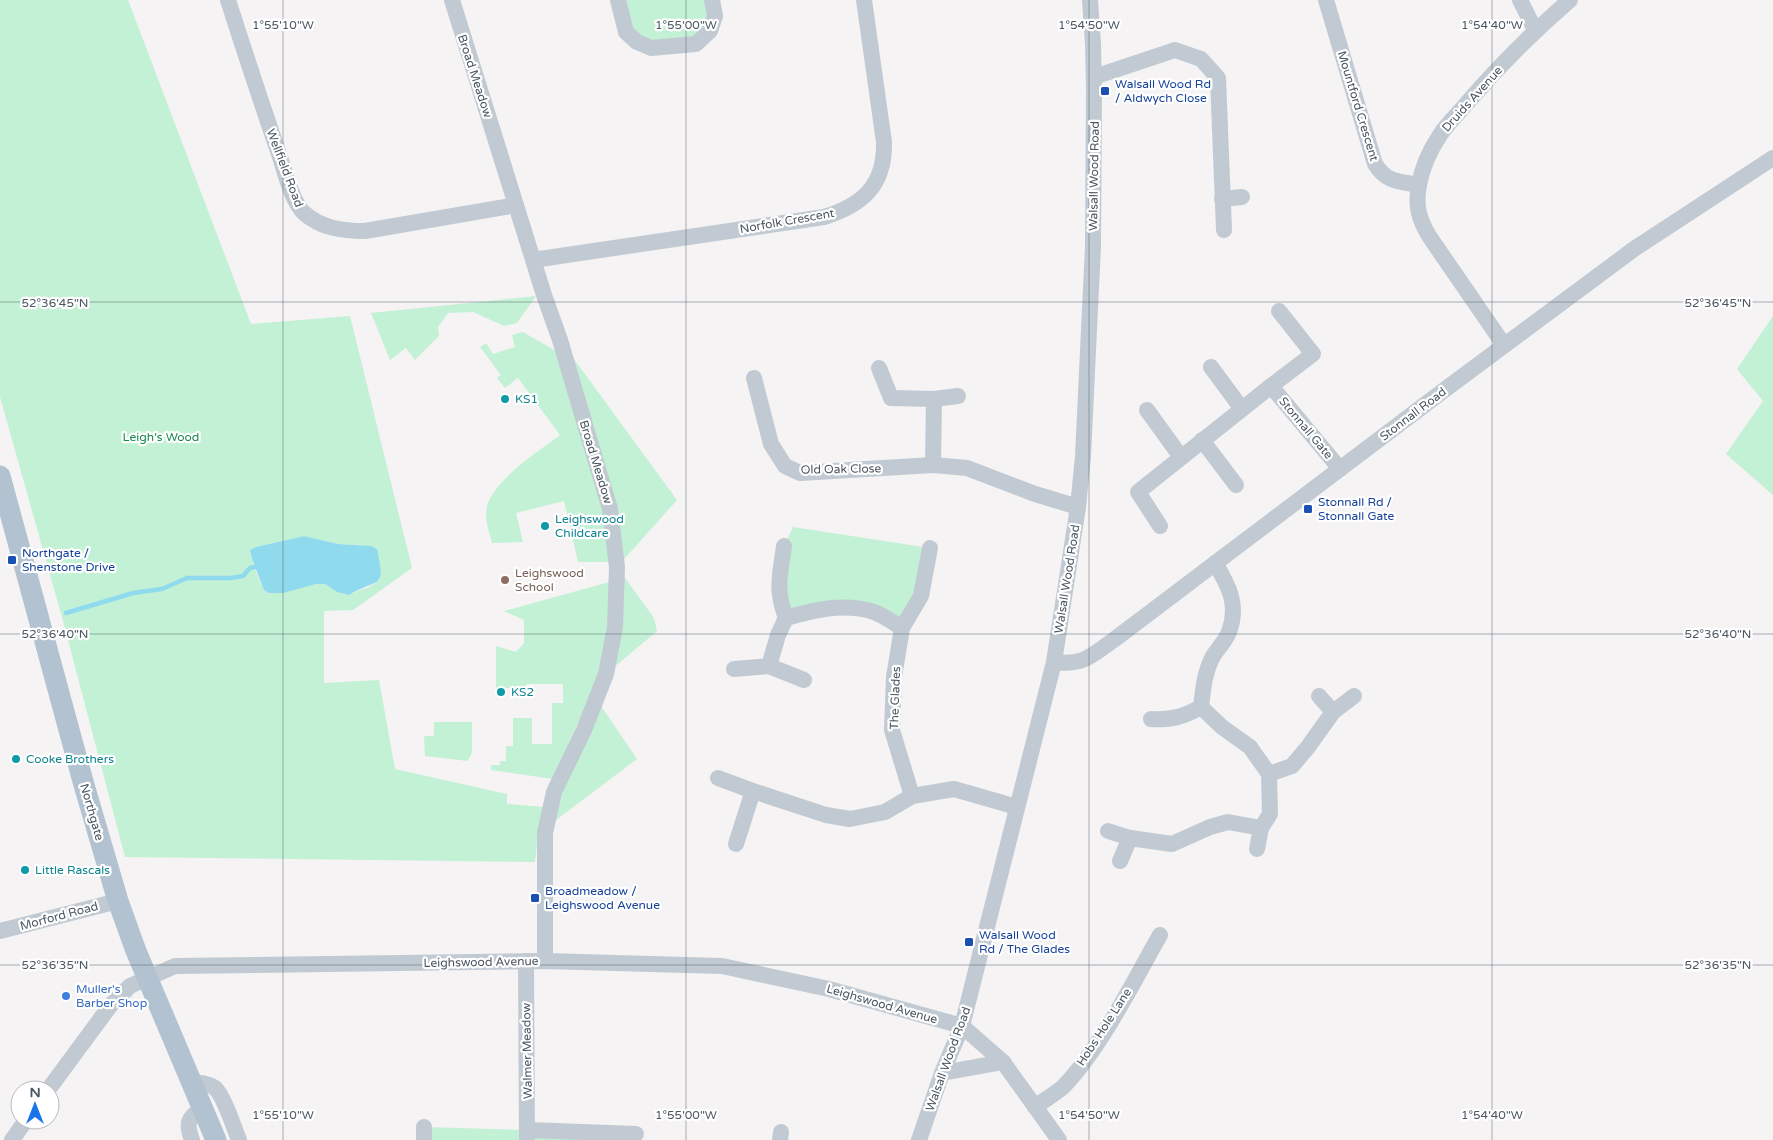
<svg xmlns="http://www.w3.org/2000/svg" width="1773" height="1140" font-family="'Varela Round',sans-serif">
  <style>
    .green { fill: #c3f1d5; fill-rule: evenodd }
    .water { fill: #90daee }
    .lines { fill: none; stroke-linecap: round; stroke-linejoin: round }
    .stream { stroke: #90daee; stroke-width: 4.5 }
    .minor { stroke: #c1cad2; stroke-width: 16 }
    .major { stroke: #b3c2d1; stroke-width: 21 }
    .ticks { fill: none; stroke: #4a5661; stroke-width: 1; stroke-opacity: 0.45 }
    .transit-dot { fill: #1a4fb4; stroke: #fff; stroke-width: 2 }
    .culture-dot { fill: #0f9aa8; stroke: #fff; stroke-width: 2 }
    .education-dot { fill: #8d6e63; stroke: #fff; stroke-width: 2 }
    .shop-dot { fill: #3f7fe0; stroke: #fff; stroke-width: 2 }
    .labels { text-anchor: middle; stroke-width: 4.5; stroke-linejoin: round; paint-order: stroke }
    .street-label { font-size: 12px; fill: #4a5661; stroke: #fff }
    .transit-label { font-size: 12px; fill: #164399; stroke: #fff; text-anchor: start }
    .culture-label { font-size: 12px; fill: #0d838f; stroke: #fff; text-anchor: start }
    .park-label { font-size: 12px; fill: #17864f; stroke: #fff }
    .education-label { font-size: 12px; fill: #785e54; stroke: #fff; text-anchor: start }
    .shop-label { font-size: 12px; fill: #366cbe; stroke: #fff; text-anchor: start }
    .ticks-label { font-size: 12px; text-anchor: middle; fill: #4a5661; stroke: #fff; stroke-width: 4.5; stroke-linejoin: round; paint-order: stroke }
  </style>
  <rect width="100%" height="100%" fill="#f5f3f3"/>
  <g class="green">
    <path d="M0,0h128l123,324 99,-8 62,252 -59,42 -29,1v72l55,-3 16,89 112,25v10l37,3 -6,28 -3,27 -410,-5 -62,-236 -63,-224zM304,536l34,8 33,2 9,33c-8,9 -20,10 -31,16l-12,-3 -12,-8h-9l-47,9c-9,-6 -17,-31 -19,-43l6,-3z"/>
    <polygon points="625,0 708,0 710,14 706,27 693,38 654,42 641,37 631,28"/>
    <polygon points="536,296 517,323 504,326 473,312 448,313 438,327 439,336 415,360 406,348 390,360 371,313"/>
    <polygon points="1773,316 1773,495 1726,454 1763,401 1737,369"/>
    <path d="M523,332l33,19 49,161 8,50h-35l-14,-61 -48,12 7,29 -31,1c-2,-9 -7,-22 -6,-31 2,-29 53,-61 74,-77l-42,-57 -13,10 -8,-10 4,-3 -21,-28 6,-4 7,11 22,-7 -3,-12z"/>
    <polygon points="560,340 677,500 617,567 654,618 657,631 606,674 617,567"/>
    <polygon points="793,527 930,548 902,628 872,611 786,618 784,546"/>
    <polygon points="613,581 601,671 553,779 491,770 491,765 500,765 500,761 506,761 506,746 513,746 513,718 532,718 532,744 552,744 552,703 563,703 563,684 526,684 526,688 496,688 496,646 516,652 524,643 524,620 504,611"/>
    <polygon points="599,703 637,759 552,823 558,795"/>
    <polygon points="434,722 472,722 472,752 468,761 425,756 424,736 434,736"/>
    <polygon points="424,1127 528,1130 636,1140 424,1140"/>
  </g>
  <path class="water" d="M304,536l34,8 33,2 6,3c9,42 2,28 -28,46l-12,-3 -12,-8h-9l-33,9h-14l-5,-3 -12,-31 -2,-9 6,-3z"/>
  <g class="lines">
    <polyline class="stream" points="66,613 133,593 162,589 187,578 231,578 243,576 250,568 255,567"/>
    <g class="minor">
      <path d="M228,0c17,53 34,105 52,157 5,15 12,45 24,56 17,15 38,18 61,18l151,-26"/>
      <polyline points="452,0 544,295 560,340 610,509 617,567 615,627 606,674 584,730 554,792 545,833 545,961"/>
      <polyline points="618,0 626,32 637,42 651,48 696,44 710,31 715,16 712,0"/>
      <path d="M1326,0l49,164c12,19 24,17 44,21"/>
      <polyline points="1520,0 1535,30"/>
      <polyline points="1094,77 1175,50 1201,59 1218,78 1224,230"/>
      <polyline points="1222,199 1242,197"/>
      <path d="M533,260l291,-43c39,-12 61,-32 60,-75l-20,-142"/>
      <path d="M1504,345l-75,-109c-10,-17 -14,-30 -10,-51 3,-17 11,-35 21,-50 7,-11 18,-21 27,-32 32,-37 66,-71 103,-103"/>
      <polyline points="1211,367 1242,409"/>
      <polyline points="879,368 891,398 934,399 958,396"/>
      <polyline points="754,378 771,444 785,466 800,473 933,465 967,468 1035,494 1078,507"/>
      <polyline points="1271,386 1313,354 1279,311"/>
      <polyline points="1147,410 1181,457"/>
      <polyline points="1202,440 1236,485"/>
      <polyline points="933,465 934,399"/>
      <polyline points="1160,526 1138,492 1271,386 1340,469"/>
      <path d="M784,546c-4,30 -9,43 2,72"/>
      <path d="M1215,563c14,23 24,42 14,69 -4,10 -12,17 -17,26 -8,16 -9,33 -11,49l21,20 28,20 19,27 1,40 -9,14 -4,21"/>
      <path d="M1054,662c30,4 38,-7 61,-23l332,-251 187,-139 139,-91"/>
      <path d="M769,666l9,-31 8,-17c28,-8 56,-15 85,-7 11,3 21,11 31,17"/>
      <polyline points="734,669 769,666 804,680"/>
      <polyline points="1319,696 1333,712"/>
      <path d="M1151,719c21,1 32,-2 50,-12"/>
      <polyline points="1269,774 1292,766 1308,747 1333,712 1354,696"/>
      <polyline points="718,778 753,791 826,815 850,819 885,812 912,796 954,789 1017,807"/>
      <polyline points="912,796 892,730 894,677 902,628 921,596 930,548"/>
      <polyline points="1108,831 1130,838 1172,844 1210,827 1228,822 1261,828"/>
      <polyline points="736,844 753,791"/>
      <polyline points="1120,861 1130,838"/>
      <polyline points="0,931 118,901"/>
      <polyline points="526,961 527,1140"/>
      <polyline points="942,1073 1003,1062"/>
      <path d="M192,1082c7,1 17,1 23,6 9,8 19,40 24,52"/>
      <polyline points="48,1090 110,1006 130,986 175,966 545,961 722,966 829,989 962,1026 1003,1062 1059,1140"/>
      <path d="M1035,1107c9,-7 20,-13 28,-20 38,-39 70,-105 97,-152"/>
      <polyline points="424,1127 424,1140"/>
      <polyline points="528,1130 636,1134"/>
      <polyline points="12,1140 26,1120"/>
      <path d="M192,1140c-6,-16 -5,-23 11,-31"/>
      <polyline points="780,1140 781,1132"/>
      <polyline points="919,1140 942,1073 962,1026 1054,662 1078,507 1083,456 1093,246 1094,88 1093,44 1090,0"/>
    </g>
    <polyline class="major" points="0,476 84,785 118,901 136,951 216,1140"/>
  </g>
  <path class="ticks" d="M283,0v1140M686,0v1140M1089,0v1140M1492,0v1140M0,302h1773M0,634h1773M0,965h1773"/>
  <g class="transit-dot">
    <rect x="1100" y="86" width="10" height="10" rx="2.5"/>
    <rect x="1303" y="504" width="10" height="10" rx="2.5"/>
    <rect x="7" y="555" width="10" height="10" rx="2.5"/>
    <rect x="530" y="893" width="10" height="10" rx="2.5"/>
    <rect x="964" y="937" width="10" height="10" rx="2.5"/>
  </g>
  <g class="culture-dot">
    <circle cx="505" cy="399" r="5"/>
    <circle cx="545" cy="526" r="5"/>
    <circle cx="501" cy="692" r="5"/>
    <circle cx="16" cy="759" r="5"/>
    <circle cx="25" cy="870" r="5"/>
  </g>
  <circle class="education-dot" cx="505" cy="580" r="5"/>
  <circle class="shop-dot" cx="66" cy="996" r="5"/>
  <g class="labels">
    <g class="street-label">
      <text transform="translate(475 76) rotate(72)" y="4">Broad Meadow</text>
      <text transform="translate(1472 99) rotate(-48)" y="4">Druids Avenue</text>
      <text transform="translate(1358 106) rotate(73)" y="4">Mountford Crescent</text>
      <text transform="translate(285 168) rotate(69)" y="4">Wellfield Road</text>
      <text transform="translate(1094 176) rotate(-89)" y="4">Walsall Wood Road</text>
      <text transform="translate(787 221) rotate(-10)" y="4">Norfolk Crescent</text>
      <text transform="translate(1413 414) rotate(-37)" y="4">Stonnall Road</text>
      <text transform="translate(1306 428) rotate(50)" y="4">Stonnall Gate</text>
      <text transform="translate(596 462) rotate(73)" y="4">Broad Meadow</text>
      <text transform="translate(841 469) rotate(-1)" y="4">Old Oak Close</text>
      <text transform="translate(1067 579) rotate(-81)" y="4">Walsall Wood Road</text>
      <text transform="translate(895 698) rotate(-88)" y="4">The Glades</text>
      <text transform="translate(92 812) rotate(74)" y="4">Northgate</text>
      <text transform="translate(59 916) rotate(-15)" y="4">Morford Road</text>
      <text transform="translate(481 962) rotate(-1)" y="4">Leighswood Avenue</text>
      <text transform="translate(882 1004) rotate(16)" y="4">Leighswood Avenue</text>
      <text transform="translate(1104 1027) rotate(-57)" y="4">Hobs Hole Lane</text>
      <text transform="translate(527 1051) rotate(-91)" y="4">Walmer Meadow</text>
      <text transform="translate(948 1059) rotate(-70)" y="4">Walsall Wood Road</text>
    </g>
    <g class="transit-label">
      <text x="1115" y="88">Walsall Wood Rd<tspan x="1115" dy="14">/ Aldwych Close</tspan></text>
      <text x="1318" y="506">Stonnall Rd /<tspan x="1318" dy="14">Stonnall Gate</tspan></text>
      <text x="22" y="557">Northgate /<tspan x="22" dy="14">Shenstone Drive</tspan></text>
      <text x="545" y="895">Broadmeadow /<tspan x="545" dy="14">Leighswood Avenue</tspan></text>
      <text x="979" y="939">Walsall Wood<tspan x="979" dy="14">Rd / The Glades</tspan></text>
    </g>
    <g class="culture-label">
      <text x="515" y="403">KS1</text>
      <text x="555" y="523">Leighswood<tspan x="555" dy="14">Childcare</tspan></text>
      <text x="511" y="696">KS2</text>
      <text x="26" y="763">Cooke Brothers</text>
      <text x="35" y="874">Little Rascals</text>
    </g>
    <g class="park-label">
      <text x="161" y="441">Leigh's Wood</text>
    </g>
    <g class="education-label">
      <text x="515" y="577">Leighswood<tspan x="515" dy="14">School</tspan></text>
    </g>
    <g class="shop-label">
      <text x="76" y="993">Muller's<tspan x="76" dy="14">Barber Shop</tspan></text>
    </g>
  </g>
  <g class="ticks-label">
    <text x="283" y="29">1°55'10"W</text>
    <text x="686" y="29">1°55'00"W</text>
    <text x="1089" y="29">1°54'50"W</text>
    <text x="1492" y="29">1°54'40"W</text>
    <text x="55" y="307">52°36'45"N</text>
    <text x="1718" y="307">52°36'45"N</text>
    <text x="55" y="638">52°36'40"N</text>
    <text x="1718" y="638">52°36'40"N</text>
    <text x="55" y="969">52°36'35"N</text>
    <text x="1718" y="969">52°36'35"N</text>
    <text x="283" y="1119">1°55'10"W</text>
    <text x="686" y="1119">1°55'00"W</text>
    <text x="1089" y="1119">1°54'50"W</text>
    <text x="1492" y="1119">1°54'40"W</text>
  </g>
  <g transform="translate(35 1105)"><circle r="24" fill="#ffffff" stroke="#b7bbc0"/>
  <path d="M0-4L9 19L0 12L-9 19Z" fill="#1a73e8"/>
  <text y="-8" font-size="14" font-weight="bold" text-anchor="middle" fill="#4a5661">N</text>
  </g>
</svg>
